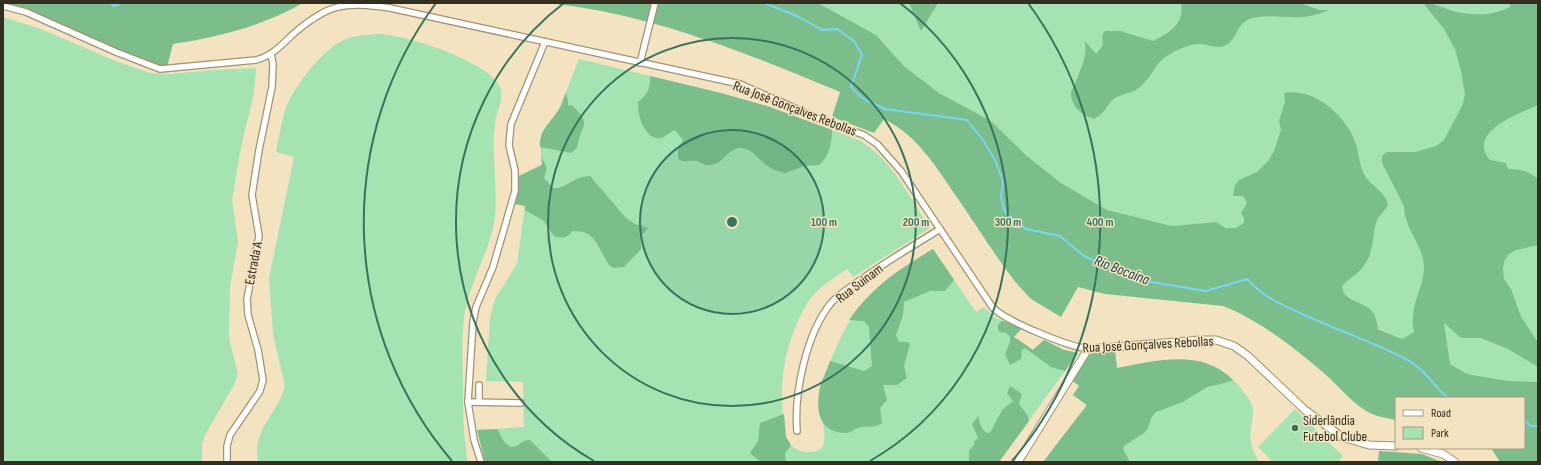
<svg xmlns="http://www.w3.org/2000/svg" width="1541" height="465" font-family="'Sofia Sans Condensed',sans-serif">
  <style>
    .green { fill: #a5e3b3 }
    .forest { fill: #7bbe8b }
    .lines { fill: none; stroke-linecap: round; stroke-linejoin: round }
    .stream { stroke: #76d6f4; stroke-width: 2 }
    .minor-casing { stroke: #a19271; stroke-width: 8 }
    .tertiary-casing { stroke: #a19271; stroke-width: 9 }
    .minor { stroke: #fff; stroke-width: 5.5 }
    .tertiary { stroke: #fff; stroke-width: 7 }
    .ring { fill: none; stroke: #38735e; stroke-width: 2 }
    .poi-dot { fill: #38735e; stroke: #f3e3c0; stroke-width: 1.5 }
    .labels { text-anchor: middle; stroke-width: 3; stroke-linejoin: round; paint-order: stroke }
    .street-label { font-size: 14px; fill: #342e20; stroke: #f3e3c0 }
    .poi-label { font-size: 14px; fill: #342e20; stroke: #f3e3c0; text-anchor: start }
    .water-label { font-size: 15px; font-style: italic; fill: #194451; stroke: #f3e3c0 }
    .centre { fill: #38735e; stroke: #f3e3c0; stroke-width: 2 }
    .ring-label { font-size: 12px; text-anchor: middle; font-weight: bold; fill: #38735e; stroke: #f3e3c0; stroke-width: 3; stroke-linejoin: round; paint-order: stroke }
  </style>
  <rect width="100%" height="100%" fill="#f3e3c0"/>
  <g class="green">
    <polygon points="818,3 1538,3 1538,382 1509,381 1467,374 1427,351 1367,323 1216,222 1172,226 1107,210 1061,183 1027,156 991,121 939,93 904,66 876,35"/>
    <polygon points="3,17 41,29 113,60 150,73 169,74 214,70 256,68 254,93 241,147 232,200 238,242 230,286 229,338 238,374 234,385 206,433 202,444 202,462 3,462"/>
    <path d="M377,34c25,-1 110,27 122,51 7,13 -3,26 -4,38 -4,31 3,63 0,94 -5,35 -26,65 -31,100 -2,21 -2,43 -1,64 0,27 0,54 5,81h-210c-6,-33 19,-47 27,-76l-12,-52 -4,-56 25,-121 -18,-5c3,-15 5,-30 10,-45 10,-23 38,-61 63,-69 9,-3 19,-3 28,-4z"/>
    <path d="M579,59l142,34 46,13 92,34c32,18 51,58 71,88l-77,49 -6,-8c-14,10 -30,19 -39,33 -11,17 -19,40 -23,59 -4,20 -4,56 1,76 3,13 21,18 33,13 13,-6 -2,-44 0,-57 1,-6 4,-12 6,-17 25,-70 46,-89 108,-127l43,63 8,-5 10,10 28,11 -8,9 19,13 11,-10 20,10 14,3 -79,109h-514l-8,-32 47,-3 -1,-45 -37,-1 4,-63 5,-19 22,-35 8,-58 -10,-2 4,-15v-13l23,-12 -2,-23 2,-9 17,-23z"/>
    <path d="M1115,351l2,17c41,-7 88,-21 120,16 6,7 14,15 16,25 1,6 -1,12 -2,18 -2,13 1,24 8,35h-216l44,-57 -14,-10 6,-9 -6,-5 18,-29z"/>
    <polygon points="1295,409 1343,456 1338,462 1273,462 1258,447"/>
  </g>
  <g class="forest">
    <path d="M3,3h300c-41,23 -84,34 -130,41l-6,23h-8z"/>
    <path d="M545,3h273l58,32 28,31 35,27 52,28 36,35 34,27 46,27 65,16 44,-4 10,6h10l8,-5v-5l-3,-5 6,-10 -4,-7h-10l2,-11 4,-5 18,-8 12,-12 5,-9 7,-21 -2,-9 6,-19 -1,-9c30,-6 63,23 72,51 3,10 3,21 8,30 7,13 21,16 24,31 -3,6 -8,9 -11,15 -6,18 -2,31 -14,47 -6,8 -15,12 -21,19 2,17 20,14 30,25 4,5 5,12 6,18l24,10 12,-7c-1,-5 -2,-11 -1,-16 1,-18 12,-33 11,-51 -2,-22 -20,-37 -20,-59l-22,-43v-7l5,-4h29l20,-6 8,-6 19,-36 2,-10 -4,-23 -6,-22 -11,-20 -21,-26c12,0 20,5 30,8 20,5 40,5 57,-4v-4h28v102c-19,9 -72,27 -48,55l16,3 2,6c12,0 20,2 30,10v66l-22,5 -8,5 -4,7 -1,6 1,11 7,10 10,28 17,25v25l-30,-18 -27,-11h-20l-17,-15 6,41 17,10 42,7 29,1v80h-38l-9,-14h33v-50h-128v22c-8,-2 -17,-3 -24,-6 -18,-8 -31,-26 -46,-39 -29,-25 -68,-56 -103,-69l-118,-12 -27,-7 -17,30 -30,-18 -14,-15c-22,-28 -40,-58 -61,-88 -20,-29 -39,-61 -72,-77l-10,14 -42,-16 8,-25c-94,-39 -193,-80 -295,-89z"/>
    <polygon points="909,3 938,3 921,31"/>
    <path d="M1181,3h119l20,7h9c-30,13 -42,4 -71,7 -21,2 -18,17 -30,27 -9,6 -17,1 -27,0 -10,-1 -22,5 -31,10 -14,7 -17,21 -28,31 -9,9 -19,8 -27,13 -8,6 -9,15 -21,21 -11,-3 -24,-13 -23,-27 1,-3 4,-8 5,-11 6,-15 11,-24 9,-40l11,13 7,-9 -1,-10 3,-4h15l33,10c17,-8 32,-18 28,-38z"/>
    <path d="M650,76l71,17 46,13 65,24c0,13 -3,27 -13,35l-15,1 -19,7c-8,-2 -14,-4 -20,-9 -8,-6 -14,-17 -25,-16 -14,1 -17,18 -32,17 -5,0 -7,-3 -12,-4 -7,-1 -11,2 -18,-2v-9l5,-10 -8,-10c-5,2 -8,6 -14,8 -16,3 -24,-24 -23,-36 9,-8 13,-13 12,-26z"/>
    <path d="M566,93l2,7v6l3,-1c23,19 9,21 6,43l-6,5 -31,-6c-1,-17 10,-23 18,-36 4,-5 5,-12 8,-18z"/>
    <path d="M541,156l6,12 -3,10 9,10c12,2 21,-12 37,-12l36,42 9,6 13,4 -7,8v13l-17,18 -11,1 -4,-3c-11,-16 -12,-35 -36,-34 -7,7 -9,8 -19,5l-10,-15 -19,-11v-4l-10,-2 4,-15v-13l23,-11z"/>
    <path d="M933,249l21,31 -9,11h-15l-26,11 -1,13 -7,20 3,7h9l2,2 -6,22 3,12 -10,7h-14l4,15 -7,8 2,15c-10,7 -15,1 -24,5 -4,1 -6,4 -11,5 -26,0 -31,-18 -28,-40 1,-11 8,-22 11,-32l34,10 8,-5 -3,-39 -5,-6 -15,-1c23,-33 50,-51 84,-71z"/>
    <path d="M1002,321l20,7 -8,9 19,13 11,-10 20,10 14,3 -13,18 -14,-4 -26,-19 -3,2 -1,9 -11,6 -5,-11 5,-12v-6l-4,-3 -6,-1c-4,-3 -2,-9 2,-11z"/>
    <path d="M1115,351l2,17c39,-7 84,-20 116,12l-5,2 -21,5 -24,15 -27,10 -5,6 -3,10 -4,5 -20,13 -1,3 7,13h-87l44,-57 -14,-10 6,-9 -6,-5 18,-29z"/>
    <path d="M1010,386l12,8 -3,10 9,12 1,5 -30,41h-30v-11l5,-6v-3l4,-4 -6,-14 6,-8c2,6 2,14 10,17l3,-2 11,-21 11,-9 -6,-8z"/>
    <polygon points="784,414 786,437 791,445 785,454 786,462 760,462 750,453 758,441 760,423"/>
    <path d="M497,429c4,7 10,23 21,16 4,-3 6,-5 12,-5l22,22h-67l-8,-32z"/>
    <polygon points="1379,451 1422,454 1442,462 1378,462"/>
  </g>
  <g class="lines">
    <g class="stream">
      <polyline points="110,3 114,6 121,3"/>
      <path d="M764,3l35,14 23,13 15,-1 17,12 8,14 -11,32 11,11 23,11 82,11 16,20 12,20 8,22 -2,15 4,15 21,17 34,7 24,20 30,14 37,12 55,9 41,-12c6,6 13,13 21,18 43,25 91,38 136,61 19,9 29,27 44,40"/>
      <polyline points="1524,420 1531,426 1538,426"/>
    </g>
    <defs>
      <g id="minor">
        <path d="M3,6l23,6 90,40 44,17 96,-9c15,-4 24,-13 35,-24 36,-32 52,-35 99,-28l350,76 84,37 40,14 13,9 24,27 92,137c15,14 74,38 95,41"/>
        <polyline points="640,63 655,3"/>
        <polyline points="479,385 479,402"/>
        <polyline points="468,402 521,403"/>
        <path d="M797,431c-3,-38 9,-97 34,-128 9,-10 21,-17 31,-24 25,-18 51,-33 78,-50"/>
        <polyline points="227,462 227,446 230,435 260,391 263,380 258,350 248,315 247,299 259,236 252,195 259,150 272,87 273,64 271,54"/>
        <polyline points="481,462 474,440 468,402 473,322 476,307 493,267 515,191 515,171 509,145 511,124 545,42"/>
      </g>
      <g id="tertiary">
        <polyline points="1421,448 1443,454 1455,462"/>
        <polyline points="1018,462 1088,349 1200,340 1216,340 1234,346 1248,356 1305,410 1342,437 1369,445 1396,446"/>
      </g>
    </defs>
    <use href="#minor" class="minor-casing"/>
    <use href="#tertiary" class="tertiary-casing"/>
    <use href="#minor" class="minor"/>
    <use href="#tertiary" class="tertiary"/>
  </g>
  <circle cx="732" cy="222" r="92" fill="#38735e" fill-opacity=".12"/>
  <g class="ring">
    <circle cx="732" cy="222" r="92"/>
    <circle cx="732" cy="222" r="184"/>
    <path d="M594 461A276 276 0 0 1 564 3M900 3A276 276 0 0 1 870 461"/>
    <path d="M452 461A368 368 0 0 1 436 3M1028 3A368 368 0 0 1 1012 461"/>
  </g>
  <circle class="poi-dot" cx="1295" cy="428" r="4"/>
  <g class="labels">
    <g class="street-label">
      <text transform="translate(795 108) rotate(21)" y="5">Rua José Gonçalves Rebollas</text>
      <text transform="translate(253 263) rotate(-79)" y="5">Estrada A</text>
      <text transform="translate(859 283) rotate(-37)" y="5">Rua Suinam</text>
      <text transform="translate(1148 344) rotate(-3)" y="5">Rua José Gonçalves Rebollas</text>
    </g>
    <g class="poi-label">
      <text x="1303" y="425">Siderlândia<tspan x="1303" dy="16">Futebol Clube</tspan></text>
    </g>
    <g class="water-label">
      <text transform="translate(1122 270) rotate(21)" y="5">Rio Bocaína</text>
    </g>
  </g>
  <circle cx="732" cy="222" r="6" class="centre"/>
  <g class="ring-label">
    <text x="824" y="226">100 m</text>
    <text x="916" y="226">200 m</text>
    <text x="1008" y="226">300 m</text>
    <text x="1100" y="226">400 m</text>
  </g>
  <rect width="1541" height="465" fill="none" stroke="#342e20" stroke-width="8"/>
  <rect x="1395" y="397" width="130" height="52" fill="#f3e3c0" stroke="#a79b80"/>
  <rect x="1403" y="410" width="20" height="6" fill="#ffffff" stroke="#a79b80"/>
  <text x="1431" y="417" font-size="12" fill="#342e20">Road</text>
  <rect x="1403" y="427" width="20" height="12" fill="#a5e3b3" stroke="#a79b80"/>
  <text x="1431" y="437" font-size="12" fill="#342e20">Park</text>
</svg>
